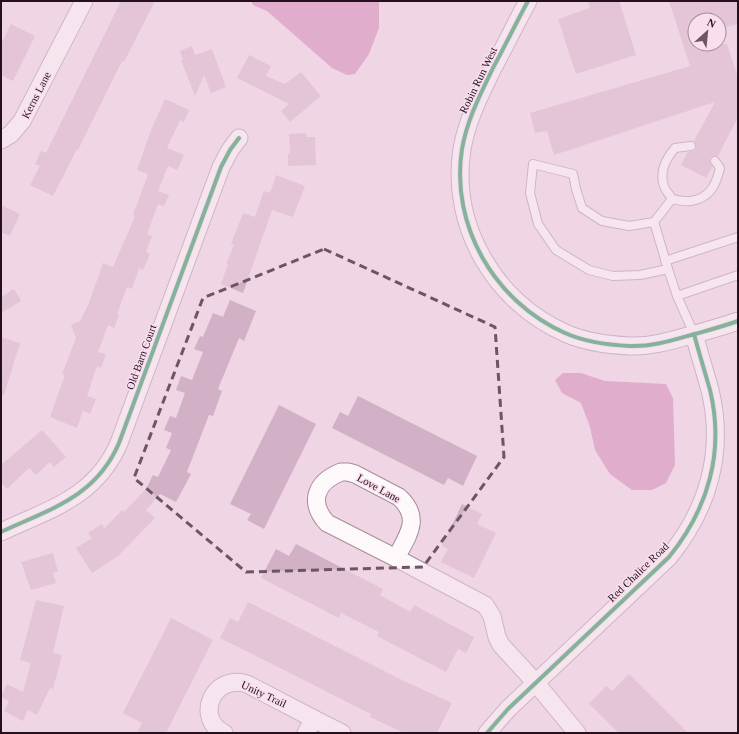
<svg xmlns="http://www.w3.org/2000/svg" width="739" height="734" font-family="Georgia,serif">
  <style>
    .water { fill: #cd7cb0 }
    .building { fill: #d2b1c6 }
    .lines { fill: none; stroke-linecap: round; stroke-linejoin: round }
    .service-casing { stroke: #a48d9b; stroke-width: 10 }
    .minor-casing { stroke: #a48d9b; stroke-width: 19 }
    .service { stroke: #fdf9fb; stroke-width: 8 }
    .minor { stroke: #fdf9fb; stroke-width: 17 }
    .cycleway-casing { stroke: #f9dfee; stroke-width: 6 }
    .cycleway { stroke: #00873e; stroke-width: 4 }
    .marked { fill: none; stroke: #6d5564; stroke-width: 3; stroke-dasharray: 8 5; stroke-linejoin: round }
    .labels { text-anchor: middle; stroke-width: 3; stroke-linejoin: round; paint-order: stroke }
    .street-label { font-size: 11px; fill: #26101e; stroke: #f9dfee }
  </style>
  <rect width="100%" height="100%" fill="#f0d5e5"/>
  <g class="water">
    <polygon points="251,1 379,1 379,28 369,54 355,74 347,75 332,68 267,11 253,5"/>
    <polygon points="563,373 581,373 605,381 666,384 673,398 675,465 666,483 652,490 632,490 610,474 595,450 590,427 581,403 562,393 555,380"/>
  </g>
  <g class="building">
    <polygon points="121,1 155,1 124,62 122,61 78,150 77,149 53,196 30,185 40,166 35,164 41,151 46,153"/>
    <polygon points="588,1 619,1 636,55 576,74 558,19 590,8"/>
    <polygon points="669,1 738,1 738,24 719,29 719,20 695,20 695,44 727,44 738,78 738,117 718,156 714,156 710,158 710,162 712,167 706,178 681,165 688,152 694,151 696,148 696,145 694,141 715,102 554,155 547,131 535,133 530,113 690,66"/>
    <polygon points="11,24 35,36 13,81 1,75 1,44"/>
    <polygon points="192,46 195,55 212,49 226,87 211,93 204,75 195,96 181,60 183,60 180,51"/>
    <polygon points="249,55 271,66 266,76 285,84 301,72 321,96 290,122 281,111 289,104 237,78"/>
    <polygon points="165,99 189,110 184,122 180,120 167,148 184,155 177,170 168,166 158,191 169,195 164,206 158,204 147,234 152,236 146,252 150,254 143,270 139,268 132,289 127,287 117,314 119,315 114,328 108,325 98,352 106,354 101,368 97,366 87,396 96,399 90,414 83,411 77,428 50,417 65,375 62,374 76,338 71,325 80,321 89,303 103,263 113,267 135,216 133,215 148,174 137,170 151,130"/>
    <polygon points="306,133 306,137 315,137 316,165 288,166 288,154 290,153 289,134"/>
    <polygon points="276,175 305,186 293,217 272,210 243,293 221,284 228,264 226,264 234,245 231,244 243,213 255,217 264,191 270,193"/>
    <polygon points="1,205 20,214 10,236 1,232"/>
    <polygon points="14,289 21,301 1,313 1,297"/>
    <polygon points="230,300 256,311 244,341 239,338 218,389 222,391 213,416 209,415 187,472 191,474 176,502 160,494 146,510 155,518 118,556 92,573 76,548 92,538 88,533 102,524 104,529 122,510 124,512 146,489 153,475 158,477 171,450 166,448 172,433 164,430 170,416 176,418 185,393 176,390 181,376 192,380 203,352 194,349 200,336 203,337 213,313 223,317"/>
    <polygon points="1,337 20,343 4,395 1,395"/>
    <polygon points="358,396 477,456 463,486 448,478 444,485 332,428 340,412 348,416"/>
    <polygon points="279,405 316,424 264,529 247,520 251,514 230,504"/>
    <polygon points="42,430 66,457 54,467 50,462 36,475 29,468 7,489 1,482 1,465"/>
    <polygon points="462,504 482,514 477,524 496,533 474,578 441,562 448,549 442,546"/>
    <polygon points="296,544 383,589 380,595 410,612 414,605 474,637 466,653 458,649 446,672 377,636 379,632 341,613 339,618 261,578 276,549 289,556"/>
    <polygon points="53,553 58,572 53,573 56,583 31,590 21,562"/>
    <polygon points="36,600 64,606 53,653 62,655 53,689 50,688 37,715 28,710 23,721 4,711 9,701 1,697 7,684 23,692 31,663 20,660"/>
    <polygon points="248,602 400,679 452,703 437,733 404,733 370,717 371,714 220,638 230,618 238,622"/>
    <polygon points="171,618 213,640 166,733 137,733 142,723 123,713"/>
    <polygon points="629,674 688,733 619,733 589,704 606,686 612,691"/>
  </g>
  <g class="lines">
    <defs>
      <g id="service">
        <path d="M691,146l-16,2c-9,11 -16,23 -11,38 1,4 6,9 8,13 6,1 14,3 19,2 19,-3 25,-16 29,-33l-5,-7"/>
        <polygon points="533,164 573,174 576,189 582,208 602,221 629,226 654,222 668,269 640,275 613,276 589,270 556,250 538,224 530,193"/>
        <polyline points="654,222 672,199"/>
        <polyline points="665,261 738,237"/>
        <polyline points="668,269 677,296 738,275"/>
        <polyline points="677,296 694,334"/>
      </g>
      <g id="minor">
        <path d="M528,1c-12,22 -23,45 -35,67 -13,27 -26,52 -31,81 -12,77 33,153 103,184 20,9 43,12 65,13 22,1 43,-6 65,-12 14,-4 29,-8 43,-13"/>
        <polyline points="1,140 11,134 22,121 84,1"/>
        <path d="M341,472h7l7,2 44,23c23,21 9,38 -3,61l-69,-35c-19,-21 -11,-41 14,-51z"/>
        <path d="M1,532c49,-23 95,-35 118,-89l102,-276 9,-17 9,-12"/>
        <polyline points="396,558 485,605 492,616 497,637 501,645 535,682 577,733"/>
        <polyline points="314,719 342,733"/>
        <path d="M224,733c-30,-15 -11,-60 23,-49l67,35 -8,14"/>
        <path d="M487,733l21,-24 161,-152c39,-48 56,-105 41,-167 -5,-18 -11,-37 -16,-56"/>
      </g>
    </defs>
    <use href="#service" class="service-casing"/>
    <use href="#minor" class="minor-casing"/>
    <use href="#service" class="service"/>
    <use href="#minor" class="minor"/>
    <defs>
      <g id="cycleway">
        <path d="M528,1c-12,22 -23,45 -35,67 -13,27 -26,52 -31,81 -12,77 33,153 103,184 20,9 43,12 65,13 22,1 43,-6 65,-12 14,-4 29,-8 43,-13"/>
        <path d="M1,532c49,-23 95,-35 118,-89l102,-276 9,-17 9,-12"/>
        <path d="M487,733l21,-24 161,-152c39,-48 56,-105 41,-167 -5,-18 -11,-37 -16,-56"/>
      </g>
    </defs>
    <use href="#cycleway" class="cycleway-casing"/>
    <use href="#cycleway" class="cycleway"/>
  </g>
  <path d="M0 0H739V734H0ZM324,249l171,78 9,130 -81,110 -177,5 -112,-94 69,-180z" fill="#f0d5e5" fill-opacity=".55" fill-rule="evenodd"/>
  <path class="marked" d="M324,249l171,78 9,130 -81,110 -177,5 -112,-94 69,-180z"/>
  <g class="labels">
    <g class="street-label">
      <text transform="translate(478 80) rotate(-64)" y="4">Robin Run West</text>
      <text transform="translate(36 95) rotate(-63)" y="4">Kerns Lane</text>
      <text transform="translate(141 357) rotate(-70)" y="4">Old Barn Court</text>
      <text transform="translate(379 488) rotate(29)" y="4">Love Lane</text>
      <text transform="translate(638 572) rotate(-44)" y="4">Red Chalice Road</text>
      <text transform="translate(264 694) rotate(25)" y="4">Unity Trail</text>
    </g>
  </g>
  <rect width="739" height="734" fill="none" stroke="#26101e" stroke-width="4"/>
  <g transform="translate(707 32) rotate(27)"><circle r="19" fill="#f9dfee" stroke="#a58c9b"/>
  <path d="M0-3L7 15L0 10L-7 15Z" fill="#6d5564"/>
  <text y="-6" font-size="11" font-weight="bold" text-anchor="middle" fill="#26101e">N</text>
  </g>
</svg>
